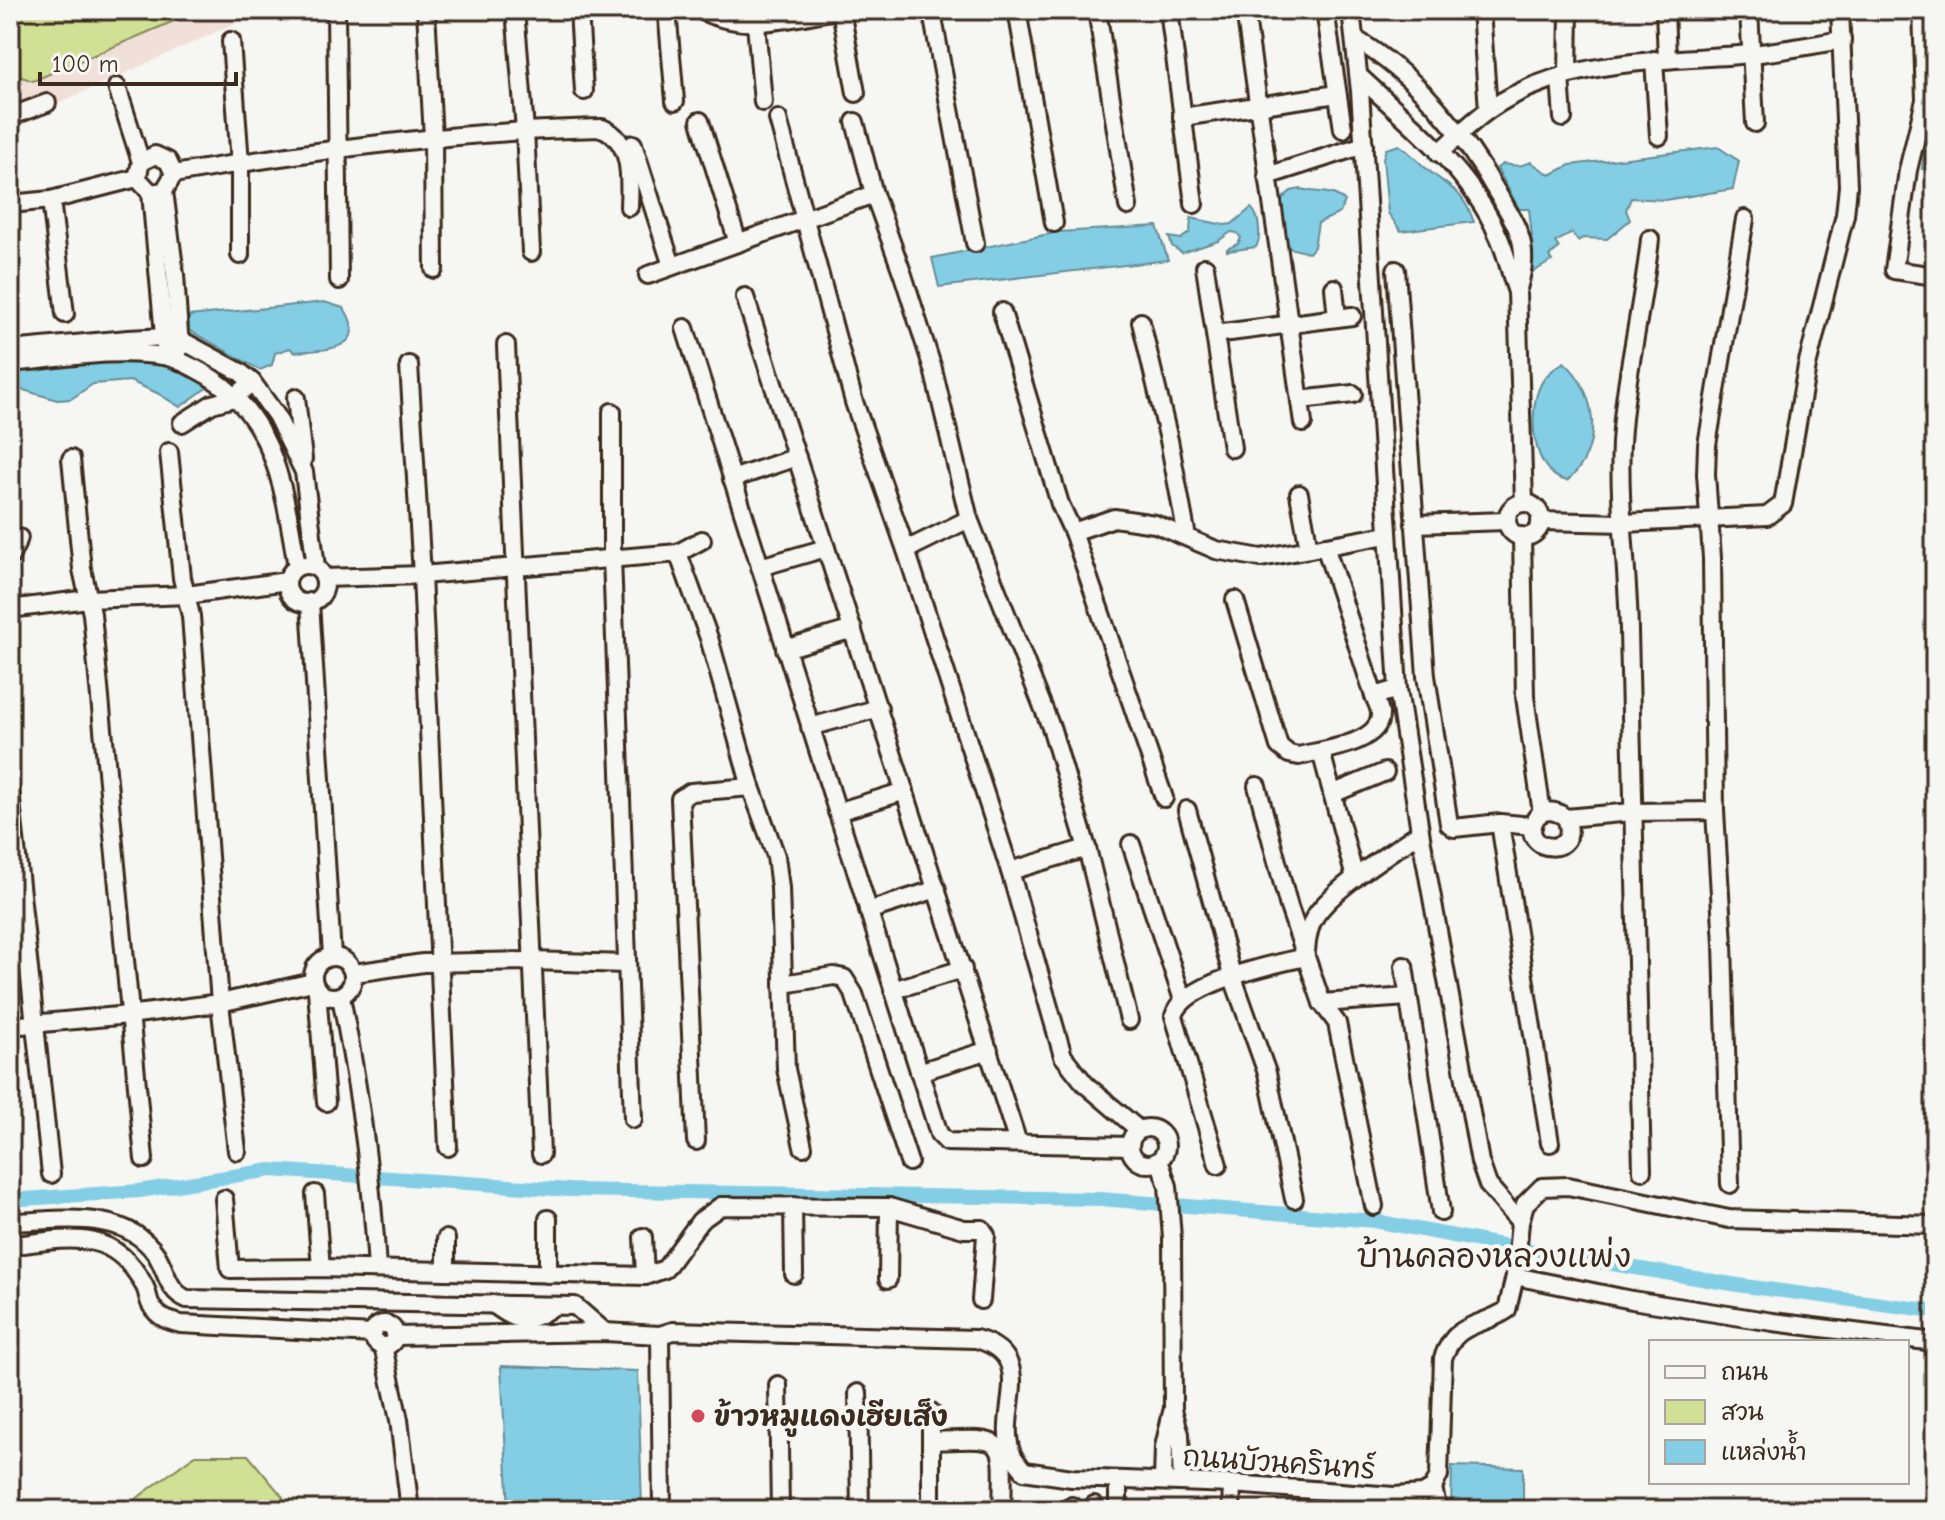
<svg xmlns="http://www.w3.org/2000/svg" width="1945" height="1520" font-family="'Comic Neue','Playpen Sans Thai',sans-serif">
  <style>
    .built { fill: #f1e0d9 }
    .green { fill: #d0e094; stroke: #868559; stroke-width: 2 }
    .water { fill: #83cee4; stroke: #668c95; stroke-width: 2 }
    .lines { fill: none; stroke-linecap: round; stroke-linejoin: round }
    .canal { stroke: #83cee4; stroke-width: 14 }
    .minor-casing { stroke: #3b2a1e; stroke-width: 22 }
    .minor { stroke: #f6f6f2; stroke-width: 16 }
    .poi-dot { fill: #d1495b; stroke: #f6f6f2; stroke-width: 3 }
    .labels { text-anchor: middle; stroke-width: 8; stroke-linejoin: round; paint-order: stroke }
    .poi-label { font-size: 28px; font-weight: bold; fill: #3b2a1e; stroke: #f6f6f2; text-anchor: start }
    .street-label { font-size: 28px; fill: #3b2a1e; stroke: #f6f6f2 }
    .quarter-label { font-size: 32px; fill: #3b2a1e; stroke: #f6f6f2 }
  </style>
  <rect width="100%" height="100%" fill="#f6f6f2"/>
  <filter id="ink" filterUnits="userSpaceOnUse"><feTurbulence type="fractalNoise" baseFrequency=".0125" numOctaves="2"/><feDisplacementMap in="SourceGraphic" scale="16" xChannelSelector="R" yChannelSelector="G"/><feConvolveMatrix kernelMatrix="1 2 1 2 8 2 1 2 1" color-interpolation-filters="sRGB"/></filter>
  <g filter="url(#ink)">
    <polygon class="built" points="10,10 265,10 10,125"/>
    <g class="green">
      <polygon points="10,10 200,10 33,81 10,73"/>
      <polygon points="195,1455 248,1455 283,1497 282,1510 121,1510"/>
    </g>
    <g class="water">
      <polygon points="1929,110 1935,110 1935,168 1922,169"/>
      <path d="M1399,145c11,7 19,17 29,25 25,20 34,20 46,52l-73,9 -13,-18 -5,-55 3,-9z"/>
      <polygon points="1718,147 1739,161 1733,189 1665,200 1631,198 1626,210 1630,220 1607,239 1583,238 1578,241 1572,233 1555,242 1559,248 1549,256 1552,261 1531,273 1527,239 1532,237 1529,209 1519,209 1497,168 1503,164 1519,166 1531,162 1550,175 1570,165"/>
      <path d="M1301,189c17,5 30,0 44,12l-5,12 -22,10 -4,24 -5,6 -20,-5 -5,-19 -2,-30 9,-8z"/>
      <path d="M1251,208c8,6 11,29 5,39l-29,4v-2l11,-5 3,-6 -4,-5 -6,-1 -13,9 -36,12 -10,-7 -3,-9 12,2 9,-7 1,-14 33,7 8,-1z"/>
      <polygon points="1157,226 1168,260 939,287 932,258 1059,232"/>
      <path d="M324,302l20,6c27,43 -21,42 -50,44l-4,-4 -15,5 -3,12 -12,5 -71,-40v-14z"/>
      <polygon points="129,354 192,368 212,384 180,407 157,393 130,381 93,384 71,399 57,400 10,386 10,365"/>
      <path d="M1564,362c34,30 40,89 3,119 -36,-7 -40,-70 -26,-97 5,-10 14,-16 23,-22z"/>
      <polygon points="501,1366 638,1371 642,1510 509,1510"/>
      <polygon points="1452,1466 1523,1468 1523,1510 1451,1510"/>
    </g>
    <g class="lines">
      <polyline class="canal" points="10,1200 139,1191 271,1170 570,1190 1100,1199 1375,1221 1527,1250 1744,1286 1935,1311"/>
      <defs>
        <g id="minor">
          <polyline points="336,10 339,280"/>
          <polyline points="426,10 433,138 434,269"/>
          <polyline points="515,10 525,130 531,252"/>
          <polyline points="579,10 584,91"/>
          <polyline points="667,10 675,101"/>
          <path d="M700,10c46,23 89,8 137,0"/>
          <polyline points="841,10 856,93"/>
          <polyline points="1017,10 1054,223"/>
          <polyline points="1097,10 1128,206"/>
          <polyline points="1169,10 1194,204"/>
          <polyline points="1245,10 1303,423"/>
          <polyline points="1325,10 1343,129"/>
          <polyline points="1351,10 1360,91 1398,689 1421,837 1480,1162 1488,1185 1520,1222"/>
          <polyline points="1481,10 1488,110"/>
          <polyline points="1665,10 1667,58"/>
          <polyline points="1749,10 1755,123"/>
          <polyline points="1922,10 1925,100 1908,170 1894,270 1935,276"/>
          <polyline points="932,13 975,243"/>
          <polyline points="756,24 763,102"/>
          <path d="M1355,39c61,36 109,94 143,155 9,15 20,32 24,50 3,17 0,31 -5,48l7,211"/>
          <polyline points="231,41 240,163 240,255"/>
          <polyline points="1654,60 1659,136"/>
          <polyline points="1568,74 1569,10"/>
          <path d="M1359,76c50,47 110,93 138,157 9,18 13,40 20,59"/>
          <polyline points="1560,77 1563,118"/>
          <polyline points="117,87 141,162"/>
          <polyline points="10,112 17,114 47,103"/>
          <polyline points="1182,117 1337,94"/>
          <polyline points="778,119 854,402 906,550 1010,871 1063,1056 1085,1084 1139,1130"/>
          <polyline points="700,121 738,243"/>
          <polyline points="855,122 874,194 903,275 933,369 969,519 1052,730 1087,848 1129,1020"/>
          <polyline points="633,144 672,266"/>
          <path d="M1439,153c17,-15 33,-32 51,-44 76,-52 173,-47 261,-55 30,-3 60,-9 91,-14"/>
          <polygon points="155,155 168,161 174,174 164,191 151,193 137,178 141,162"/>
          <path d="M174,174c141,-24 284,-43 428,-46 31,13 28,51 27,79"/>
          <polyline points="1267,176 1364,145"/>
          <polyline points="164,191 175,275 180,348"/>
          <polyline points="151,193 165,346"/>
          <polyline points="51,200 65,314"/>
          <polyline points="10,204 51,200 137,178"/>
          <polyline points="1205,267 1232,448"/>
          <polyline points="1396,270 1426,676 1449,824 1454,828 1500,823 1533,826"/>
          <polyline points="648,275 874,194"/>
          <polyline points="1334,288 1337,318"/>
          <polyline points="745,297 1018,1143"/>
          <polyline points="1002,312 1060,504 1073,532 1164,798"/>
          <polyline points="1141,322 1169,440 1187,537"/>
          <polyline points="685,328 939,1134 947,1142 1130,1146"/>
          <polyline points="1215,334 1352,316"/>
          <polyline points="506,345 541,1154"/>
          <polyline points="10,350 128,339 166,337 181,340 240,372 252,382 276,415 304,472 316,567"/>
          <path d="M10,363c50,-4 103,-15 153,-7 11,1 23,8 33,13 79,40 88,120 101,198"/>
          <polyline points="409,365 422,575 448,1147"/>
          <polyline points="296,398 303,459"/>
          <polyline points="1300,400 1353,394"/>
          <polyline points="612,412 612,558 633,1119"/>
          <polyline points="182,423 212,404 234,398 252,382"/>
          <polyline points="169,452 182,578 191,616 220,1003 237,1151"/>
          <polyline points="71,459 82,569 92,614 144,1159"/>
          <polyline points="732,479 797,457"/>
          <polyline points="1299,494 1309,549"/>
          <circle cx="1524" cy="520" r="17"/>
          <polyline points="1540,521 1624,523 1767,516 1783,504 1807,366 1845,215 1848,186 1840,10"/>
          <polyline points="1414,524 1507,521"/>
          <polyline points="1073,532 1114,518 1155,524 1216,550 1261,558 1387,535"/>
          <polyline points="1522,536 1525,697 1542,813"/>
          <polyline points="1325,546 1374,696"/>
          <polyline points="906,550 969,519"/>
          <polyline points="678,553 709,638 751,787 776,856 780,888 786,1069 803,1147"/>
          <polyline points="10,557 19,538"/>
          <circle cx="306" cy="584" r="19"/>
          <polyline points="760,567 826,548"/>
          <polyline points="324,578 422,575 678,553 702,540"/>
          <path d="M1235,600l44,146 10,8 10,2c22,-6 82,-12 81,-42 0,-6 -4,-13 -6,-18l24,-7"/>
          <polyline points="310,602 332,956"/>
          <polyline points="10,609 88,599 187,595 287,581"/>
          <polyline points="785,649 853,629"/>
          <polyline points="810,727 879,708"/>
          <polyline points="1323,759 1355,878"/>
          <polyline points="1257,786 1289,907 1306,957 1322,1003 1337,1023 1374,1206"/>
          <polyline points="10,792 51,1174"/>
          <polyline points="1332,794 1385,772"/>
          <polyline points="1187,810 1232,975 1267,1073 1294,1199"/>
          <polyline points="837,812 905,791"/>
          <path d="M1566,818c16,41 -45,34 -32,4 6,-15 22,-12 32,-4l66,-6 83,-1"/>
          <polyline points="1500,823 1550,1143"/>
          <polyline points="1131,844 1183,1000"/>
          <polyline points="1010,871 1087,848"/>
          <polyline points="868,911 937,889"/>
          <path d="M1306,951c1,-12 3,-26 10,-36 20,-29 75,-62 104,-83"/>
          <circle cx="333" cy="977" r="20"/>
          <polyline points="1404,966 1441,1212"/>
          <polyline points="354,973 423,963 532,961 626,964"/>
          <polyline points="783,984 834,976 844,978 854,994 909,1162"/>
          <polyline points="893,990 963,969"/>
          <polyline points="317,991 326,1102"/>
          <path d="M341,997c18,91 31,180 36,272"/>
          <polyline points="1322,1003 1408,997"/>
          <polyline points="10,1026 129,1015 220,1003 313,982"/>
          <polyline points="919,1072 989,1050"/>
          <circle cx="1148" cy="1146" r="18"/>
          <polyline points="696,1141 680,799 691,792 751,787"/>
          <polyline points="1159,1160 1168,1186 1172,1238 1173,1410 1180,1434 1182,1482"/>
          <path d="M1218,1165l-44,-149c9,-34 101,-52 132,-59"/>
          <path d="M1642,1171c-6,-180 -10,-360 -13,-540 -1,-62 -11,-125 -8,-188 4,-69 22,-135 29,-204"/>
          <polyline points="1730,1184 1723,944 1715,811 1712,558 1706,474 1707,445 1745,219"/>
          <polyline points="315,1194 321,1268"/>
          <polyline points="224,1199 230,1269 321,1268 606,1275 645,1276 665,1269 700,1221 721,1206 889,1207 964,1229 982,1229 986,1235 981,1300"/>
          <polyline points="793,1206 794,1274"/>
          <polyline points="548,1219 548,1274"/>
          <path d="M10,1222c49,-1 114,-14 146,32 11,17 11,37 31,45l388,7 30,26"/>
          <polyline points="643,1237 645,1276"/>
          <polyline points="446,1239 446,1271"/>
          <path d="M10,1246c58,-8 104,-20 135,41 3,6 3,13 6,18 7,13 18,16 30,19l192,10"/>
          <polyline points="1515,1276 1632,1300 1773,1322 1935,1342"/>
          <polyline points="888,1279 889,1207"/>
          <path d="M493,1304c26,19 34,20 61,2"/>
          <circle cx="384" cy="1335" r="11"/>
          <polyline points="660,1335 662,1510"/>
          <path d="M395,1336l210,-4 55,3 13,-4 303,8c66,18 17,76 37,117 3,5 8,11 11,15l48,7 160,6 162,12 29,-2 10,-6 6,-13 4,-117c13,-37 36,-30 64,-48l8,-34 5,-54 5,-18 17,-17 26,-1 161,33 206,6"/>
          <polyline points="383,1346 399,1420 410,1510"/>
          <polyline points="778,1385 780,1510"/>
          <polyline points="858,1393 860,1510"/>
          <polyline points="931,1412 931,1510"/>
          <path d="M932,1441c76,-3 72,-7 70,69"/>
          <polyline points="1163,1481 1164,1447 1172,1412"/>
          <polyline points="1433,1488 1438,1510"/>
          <polyline points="1072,1506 1073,1510"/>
          <polyline points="1092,1510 1094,1505"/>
          <polyline points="1118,1510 1118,1480"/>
          <polyline points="1231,1510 1232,1484"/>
        </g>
      </defs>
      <use href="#minor" class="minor-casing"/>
      <use href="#minor" class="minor"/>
    </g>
  </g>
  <circle class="poi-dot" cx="698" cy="1416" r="8"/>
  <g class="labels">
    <g class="poi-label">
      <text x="714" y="1426">ข้าวหมูแดงเฮียเส็ง</text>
    </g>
    <g class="street-label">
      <text transform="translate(1279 1462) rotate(4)" y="10">ถนนบัวนครินทร์</text>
    </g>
    <g class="quarter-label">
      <text x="1494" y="1267">บ้านคลองหลวงแพ่ง</text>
    </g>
  </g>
  <rect width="1945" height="1520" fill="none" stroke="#f6f6f2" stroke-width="40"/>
  <rect x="20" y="20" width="1905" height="1480" fill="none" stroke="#3b2a1e" stroke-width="3" filter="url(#ink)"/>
  <rect x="1649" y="1340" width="260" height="144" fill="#f6f6f2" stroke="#aba49d" stroke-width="2"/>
  <rect x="1665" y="1366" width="40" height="12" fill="#f6f6f2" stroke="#aba49d" stroke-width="2"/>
  <text x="1721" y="1380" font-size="24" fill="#3b2a1e">ถนน</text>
  <rect x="1665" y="1400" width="40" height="24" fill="#d0e094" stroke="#aba49d" stroke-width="2"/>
  <text x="1721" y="1420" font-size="24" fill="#3b2a1e">สวน</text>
  <rect x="1665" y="1440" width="40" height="24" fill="#83cee4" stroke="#aba49d" stroke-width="2"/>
  <text x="1721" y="1460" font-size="24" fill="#3b2a1e">แหล่งน้ำ</text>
  <path d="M40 72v12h196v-12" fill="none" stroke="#3b2a1e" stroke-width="4"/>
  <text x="52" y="72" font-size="24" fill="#3b2a1e" stroke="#f6f6f2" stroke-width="6" paint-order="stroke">100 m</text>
</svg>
